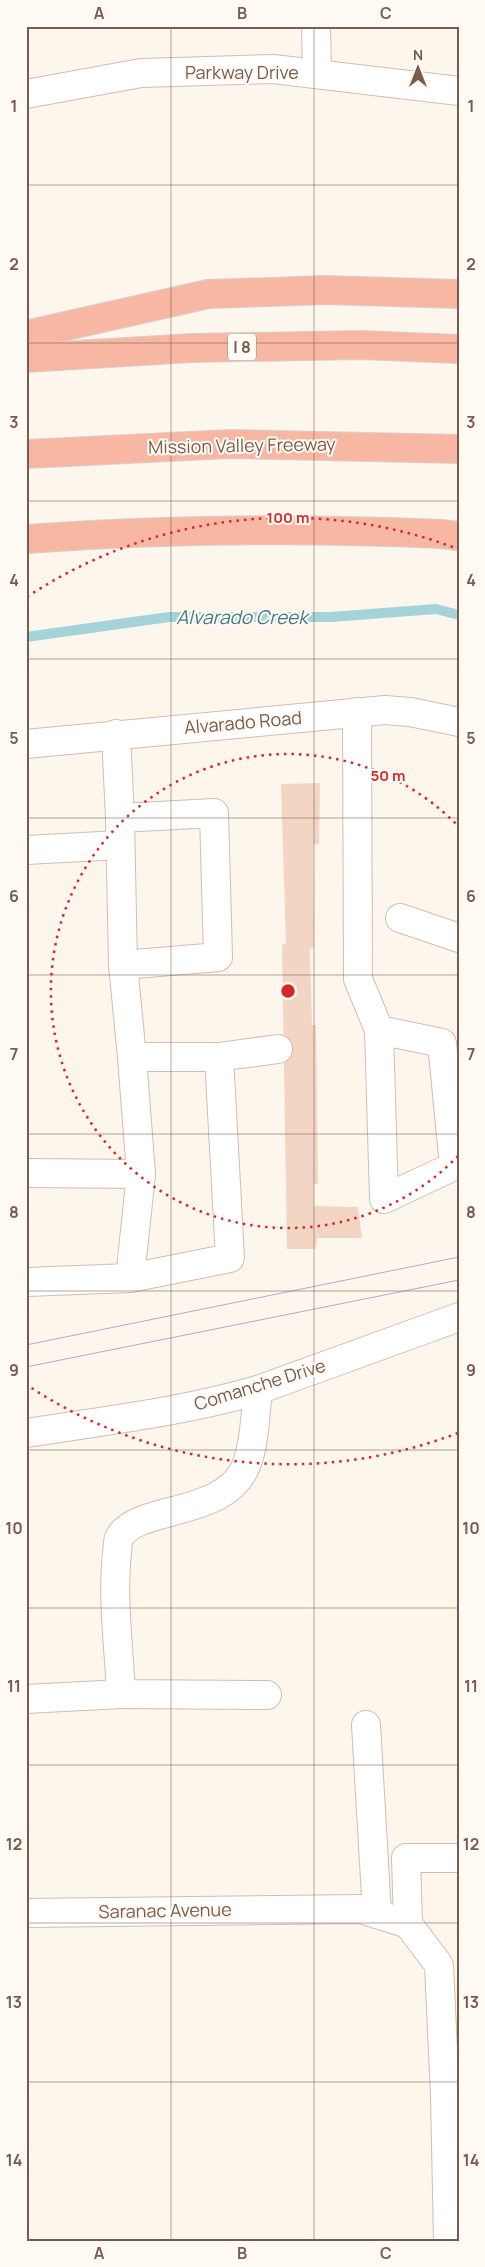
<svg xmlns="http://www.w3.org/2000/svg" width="485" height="2267" font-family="Manrope,sans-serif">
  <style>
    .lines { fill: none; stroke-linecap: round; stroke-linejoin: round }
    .stream { stroke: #a5d3da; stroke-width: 10 }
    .building { fill: #f3d5c3 }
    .minor-casing { stroke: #d1beb0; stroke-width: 30 }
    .highway-casing { stroke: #dad1cd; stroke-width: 30 }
    .minor { stroke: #fff; stroke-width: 28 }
    .highway { stroke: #f7b7a3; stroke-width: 28 }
    .tram { stroke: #b9a8c9; stroke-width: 1 }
    .grid { fill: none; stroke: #7a5c4d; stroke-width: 1; stroke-opacity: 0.55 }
    .ring { fill: none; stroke: #d62828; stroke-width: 2.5; stroke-dasharray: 2.5 5 }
    .labels { text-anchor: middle; stroke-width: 4; stroke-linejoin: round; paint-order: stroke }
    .shield { fill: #fffaf3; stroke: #a28b7f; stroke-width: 1 }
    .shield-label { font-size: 16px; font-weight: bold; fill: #7a5c4d }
    .street-label { font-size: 18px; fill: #7a5c4d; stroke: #fffaf3 }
    .water-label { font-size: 19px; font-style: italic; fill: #437c86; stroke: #fffaf3 }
    .centre { fill: #d62828; stroke: #fffaf3; stroke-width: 2.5 }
    .ring-label { font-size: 15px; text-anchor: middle; font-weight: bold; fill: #d62828; stroke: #fffaf3; stroke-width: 4; stroke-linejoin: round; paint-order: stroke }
    .neatline { fill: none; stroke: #7a5c4d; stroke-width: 2 }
    .grid-label { font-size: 16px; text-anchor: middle; font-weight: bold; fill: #7a5c4d }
  </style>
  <rect width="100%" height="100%" fill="#fdf6ec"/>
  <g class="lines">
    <polyline class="stream" points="26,637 169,617 331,617 436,609 459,615"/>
  </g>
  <polygon class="building" points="320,783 319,844 313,845 314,947 310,949 312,1025 316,1025 318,1184 314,1184 314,1206 358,1207 362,1238 317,1238 316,1249 287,1249 282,945 286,943 281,784"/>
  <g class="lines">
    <defs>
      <g id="minor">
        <polyline points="316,26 317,74"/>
        <polyline points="26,94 141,73 273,69 459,91"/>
        <polyline points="357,712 358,979 379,1030 384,1199 454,1166 442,1043 379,1030"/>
        <polyline points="116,734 120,818 214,813 218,957 123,965 132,1057"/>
        <polyline points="26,744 385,710 410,712 459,722"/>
        <polyline points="120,818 123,965"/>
        <polyline points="26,850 120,845"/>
        <polyline points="400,918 459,938"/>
        <polyline points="26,1173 141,1174"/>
        <polyline points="130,1278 141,1174 132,1057 219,1057"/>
        <polyline points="26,1282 130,1278 230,1258 219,1057 278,1049"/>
        <path d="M258,1390c-3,25 -3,55 -13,78 -23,50 -109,37 -126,70 -2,4 -1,11 -2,15 -5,46 2,95 4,141l146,1"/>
        <path d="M26,1433c78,-12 156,-21 232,-43l201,-73"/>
        <polyline points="26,1699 121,1694"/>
        <polyline points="366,1725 377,1914"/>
        <polyline points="26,1913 361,1909 408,1924 439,1965 445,2095 448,2241"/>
        <polyline points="408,1924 406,1858 459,1858"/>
      </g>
      <g id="highway">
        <polyline points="26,335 208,294 326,290 459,294"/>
        <polyline points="26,358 192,348 361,345 459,349"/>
        <polyline points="26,454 230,444 459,449"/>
        <path d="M26,539c138,-10 277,-11 415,-5l18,2"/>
      </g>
    </defs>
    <use href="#minor" class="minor-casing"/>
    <use href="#highway" class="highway-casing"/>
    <use href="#minor" class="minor"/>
    <use href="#highway" class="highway"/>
    <g class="tram">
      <polyline points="26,1345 459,1257"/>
      <polyline points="26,1367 459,1280"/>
    </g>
  </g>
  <path class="grid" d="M171,26v2215M314,26v2215M26,185h433M26,343h433M26,501h433M26,659h433M26,818h433M26,975h433M26,1134h433M26,1291h433M26,1450h433M26,1608h433M26,1765h433M26,1923h433M26,2082h433"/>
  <g class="ring">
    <path d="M458 1156A237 237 0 1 1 458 826"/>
    <path d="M458 1433A473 473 0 0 1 27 1385M27 597A473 473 0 0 1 458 549"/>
  </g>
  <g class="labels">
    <rect class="shield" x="228" y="333.5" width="28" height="27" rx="4"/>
    <g class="shield-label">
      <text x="242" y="353">I 8</text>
    </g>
    <g class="street-label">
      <text x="242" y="79">Parkway Drive</text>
      <text transform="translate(242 446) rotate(-1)" y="6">Mission Valley Freeway</text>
      <text transform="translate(243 723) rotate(-5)" y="6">Alvarado Road</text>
      <text transform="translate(260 1385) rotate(-17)" y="6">Comanche Drive</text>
      <text transform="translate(165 1911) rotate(-1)" y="6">Saranac Avenue</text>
    </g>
    <g class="water-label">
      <text x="242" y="624">Alvarado Creek</text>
    </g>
  </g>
  <circle cx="288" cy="991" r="8" class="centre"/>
  <g class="ring-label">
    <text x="288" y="523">100 m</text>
    <text x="388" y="781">50 m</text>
  </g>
  <rect width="485" height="2267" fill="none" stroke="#fffaf3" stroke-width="55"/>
  <g transform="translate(418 68)" stroke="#fffaf3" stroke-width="4" paint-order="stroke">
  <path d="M0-4L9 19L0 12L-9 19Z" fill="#7a5c4d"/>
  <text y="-8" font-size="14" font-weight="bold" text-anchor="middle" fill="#7a5c4d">N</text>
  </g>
  <rect x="28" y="28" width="430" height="2212" class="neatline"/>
  <g class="grid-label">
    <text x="99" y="19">A</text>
    <text x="242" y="19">B</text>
    <text x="386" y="19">C</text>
    <text x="14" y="112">1</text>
    <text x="471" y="112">1</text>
    <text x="14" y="270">2</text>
    <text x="471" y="270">2</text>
    <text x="14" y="428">3</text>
    <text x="471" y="428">3</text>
    <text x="14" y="586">4</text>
    <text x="471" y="586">4</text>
    <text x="14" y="744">5</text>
    <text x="471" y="744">5</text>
    <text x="14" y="902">6</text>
    <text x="471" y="902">6</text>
    <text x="14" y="1060">7</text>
    <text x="471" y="1060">7</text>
    <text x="14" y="1218">8</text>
    <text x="471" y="1218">8</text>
    <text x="14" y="1376">9</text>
    <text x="471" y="1376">9</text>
    <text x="14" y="1534">10</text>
    <text x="471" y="1534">10</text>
    <text x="14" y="1692">11</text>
    <text x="471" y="1692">11</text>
    <text x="14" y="1850">12</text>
    <text x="471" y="1850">12</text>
    <text x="14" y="2008">13</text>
    <text x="471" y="2008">13</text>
    <text x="14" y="2166">14</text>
    <text x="471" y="2166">14</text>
    <text x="99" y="2259">A</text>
    <text x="242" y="2259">B</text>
    <text x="386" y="2259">C</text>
  </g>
</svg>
